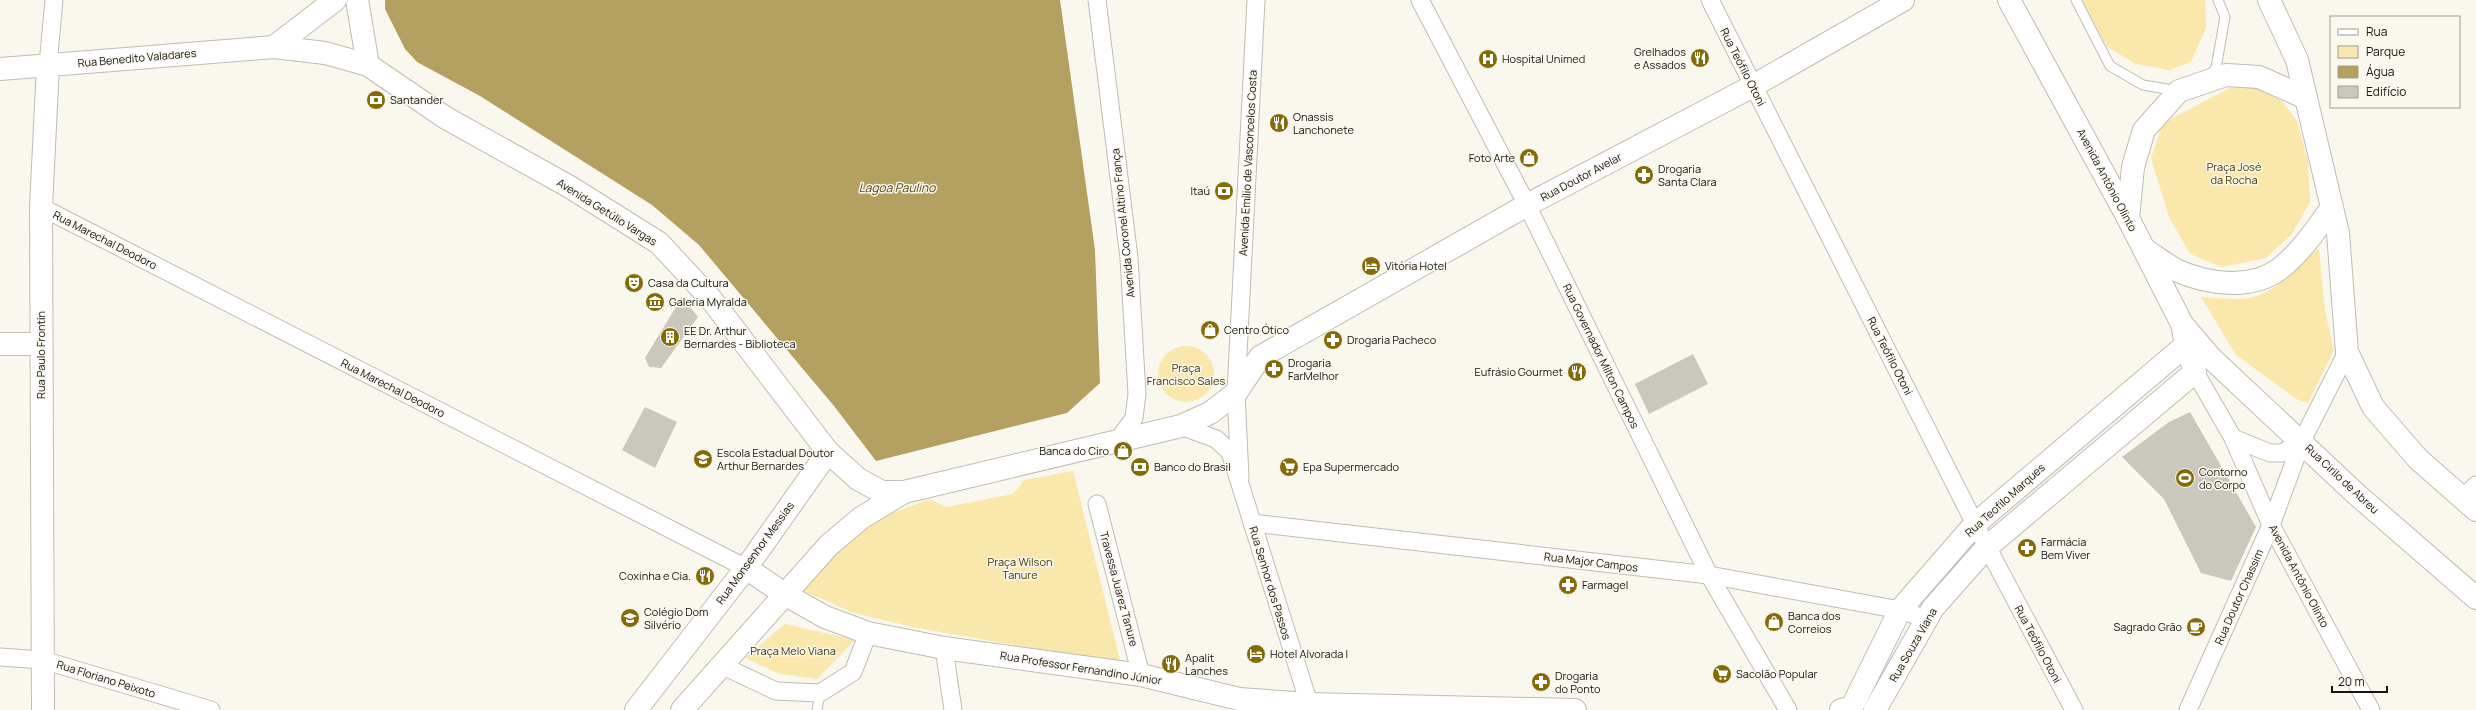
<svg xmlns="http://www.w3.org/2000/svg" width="2476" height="710" font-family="Manrope,sans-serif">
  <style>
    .green { fill: #f9e7ab }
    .water { fill: #b4a162 }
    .building { fill: #cac7be }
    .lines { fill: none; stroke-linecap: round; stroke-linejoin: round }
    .lane-casing { stroke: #bfbcb3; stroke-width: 11 }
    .street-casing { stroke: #bfbcb3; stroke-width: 19 }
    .secondary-casing { stroke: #bfbcb3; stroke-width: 24 }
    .primary-casing { stroke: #bfbcb3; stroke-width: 24 }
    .lane { stroke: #fff; stroke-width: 9 }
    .street { stroke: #fff; stroke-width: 17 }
    .secondary { stroke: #fff; stroke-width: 22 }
    .primary { stroke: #fff; stroke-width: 22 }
    .labels { text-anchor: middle; stroke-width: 3; stroke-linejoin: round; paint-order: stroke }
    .poi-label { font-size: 11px; fill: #151411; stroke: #faf8ee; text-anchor: start }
    .street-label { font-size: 11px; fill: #151411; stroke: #faf8ee }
    .park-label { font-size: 11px; fill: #433600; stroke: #faf8ee }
    .water-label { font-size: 12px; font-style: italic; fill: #514411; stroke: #faf8ee }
  </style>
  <rect width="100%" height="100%" fill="#faf8ee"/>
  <g class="green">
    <polygon points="2082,0 2205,0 2206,28 2191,62 2169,70 2136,64 2107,47"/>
    <polygon points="2256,87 2282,101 2297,121 2308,161 2310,202 2292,234 2266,258 2222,267 2190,254 2169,217 2151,158 2163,123 2230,88"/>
    <path d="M2319,248l6,63 9,39 -26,53 -10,-3 -62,-45 -35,-58c18,1 42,5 59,-2 21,-9 41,-31 59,-47z"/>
    <circle cx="1186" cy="374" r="28"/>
    <polygon points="1073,471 1121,664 912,627 851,612 802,590 836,549 887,515 930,499 946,507 1013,494 1024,480"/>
    <polygon points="785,624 855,640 817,679 780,674 745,658"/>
  </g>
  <polygon class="water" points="385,0 1060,0 1095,250 1100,383 1067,413 876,461 834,406 699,245 652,205 480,96 417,62 405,49 385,9"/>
  <g class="building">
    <polygon points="682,297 698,317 661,368 649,367 645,358"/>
    <polygon points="1693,354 1708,384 1649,414 1635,384"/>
    <polygon points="645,407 677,422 655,468 622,450"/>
    <polygon points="2190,412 2256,527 2231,581 2201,573 2164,499 2122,457 2169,422"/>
  </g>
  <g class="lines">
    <defs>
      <g id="lane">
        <polyline points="2076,0 2110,66 2143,85 2178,91"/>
        <polyline points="2209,76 2216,68 2225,17 2218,0"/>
        <polyline points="817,710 820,693"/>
      </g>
      <g id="street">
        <polyline points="1097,0 1129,258 1137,394 1134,418 1117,441"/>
        <polyline points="1420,0 1527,205 1709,575 1788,710"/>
        <polyline points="1710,0 1975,524 2074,710"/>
        <polyline points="48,65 54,0"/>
        <polyline points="41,207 746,568"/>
        <polyline points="2195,372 2233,438 2271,525 2371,710"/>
        <polyline points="1181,426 1216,439 1230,452 1311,710"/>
        <polyline points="2233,438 2270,453 2282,453 2302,441"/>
        <polyline points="1240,478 1236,393 1256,0"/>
        <polyline points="2463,498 2476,485"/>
        <polyline points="1097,504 1141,675"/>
        <polyline points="1252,523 1709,575 1900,610 1927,619"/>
        <polyline points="944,648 953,710"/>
        <polyline points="0,657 43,660 211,710"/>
        <polyline points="723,666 776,691 820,693 853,672 868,633"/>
        <polyline points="2188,710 2271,525 2302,441 2347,352"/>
      </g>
      <g id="secondary">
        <polyline points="357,0 368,65 446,118 570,187 659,243 711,299 828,452 858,479 882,492 904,492 1181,426 1210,413 1236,393 1260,357 1527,205 1753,86 1903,0"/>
        <polyline points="274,47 335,0"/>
        <polyline points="0,69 274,47 325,53 368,65"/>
        <polyline points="0,344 41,344"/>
        <polyline points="746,568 786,595 825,617 868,633 944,648 1141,675 1239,699 1308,704 1575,710"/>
        <polyline points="43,710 41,207 48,65"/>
        <polyline points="636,710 746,568 828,452"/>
        <polyline points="682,710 829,545 861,518 904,492"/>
        <polyline points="1841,710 1852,707 1900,610 1975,524 2186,345 2182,324"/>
        <polyline points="1875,710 1933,608 1987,547 2195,372 2186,345"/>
      </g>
      <g id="primary">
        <polyline points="2009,0 2128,218 2182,324 2210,357 2355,493 2476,598"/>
        <polyline points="2269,0 2297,60 2338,233 2347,352 2373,407 2418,459 2476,510"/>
        <polyline points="2128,218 2133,167 2144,130 2179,91 2226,75 2259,77 2306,98"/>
        <path d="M2144,249c11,7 22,16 34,22 30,13 72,19 100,-1 21,-15 40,-43 54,-63"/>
      </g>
    </defs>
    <use href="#lane" class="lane-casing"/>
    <use href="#street" class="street-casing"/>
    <use href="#secondary" class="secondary-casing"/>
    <use href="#primary" class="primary-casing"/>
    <use href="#lane" class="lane"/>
    <use href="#street" class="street"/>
    <use href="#secondary" class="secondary"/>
    <use href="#primary" class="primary"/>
  </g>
  <defs>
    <symbol id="restaurant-disc" viewBox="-11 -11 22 22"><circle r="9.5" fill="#836c07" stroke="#faf8ee"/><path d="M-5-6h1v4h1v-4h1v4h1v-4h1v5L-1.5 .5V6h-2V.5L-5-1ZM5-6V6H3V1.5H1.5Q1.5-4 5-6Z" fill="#fff"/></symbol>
    <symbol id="hospital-disc" viewBox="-11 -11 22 22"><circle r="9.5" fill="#836c07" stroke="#faf8ee"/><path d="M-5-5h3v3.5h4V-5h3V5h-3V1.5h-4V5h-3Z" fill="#fff"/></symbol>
    <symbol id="bank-disc" viewBox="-11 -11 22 22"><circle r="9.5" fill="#836c07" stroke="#faf8ee"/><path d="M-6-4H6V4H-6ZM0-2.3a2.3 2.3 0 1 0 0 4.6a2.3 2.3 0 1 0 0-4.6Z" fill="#fff"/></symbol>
    <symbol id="shop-disc" viewBox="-11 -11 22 22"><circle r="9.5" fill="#836c07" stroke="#faf8ee"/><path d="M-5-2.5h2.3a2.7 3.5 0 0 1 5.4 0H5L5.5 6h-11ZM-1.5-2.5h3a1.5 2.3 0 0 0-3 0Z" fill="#fff"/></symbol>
    <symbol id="pharmacy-disc" viewBox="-11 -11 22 22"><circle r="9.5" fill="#836c07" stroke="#faf8ee"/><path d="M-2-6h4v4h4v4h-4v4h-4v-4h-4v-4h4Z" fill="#fff"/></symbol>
    <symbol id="hotel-disc" viewBox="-11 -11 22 22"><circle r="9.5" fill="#836c07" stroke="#faf8ee"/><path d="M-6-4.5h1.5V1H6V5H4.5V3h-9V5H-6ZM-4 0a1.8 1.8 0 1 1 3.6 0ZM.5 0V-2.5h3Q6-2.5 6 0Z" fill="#fff"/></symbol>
    <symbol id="theatre-disc" viewBox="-11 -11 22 22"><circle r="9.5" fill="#836c07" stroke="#faf8ee"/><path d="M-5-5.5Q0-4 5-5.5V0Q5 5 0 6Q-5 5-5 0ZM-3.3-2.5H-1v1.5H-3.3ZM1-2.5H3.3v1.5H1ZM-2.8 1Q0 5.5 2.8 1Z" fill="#fff"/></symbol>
    <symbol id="museum-disc" viewBox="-11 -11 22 22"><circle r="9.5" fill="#836c07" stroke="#faf8ee"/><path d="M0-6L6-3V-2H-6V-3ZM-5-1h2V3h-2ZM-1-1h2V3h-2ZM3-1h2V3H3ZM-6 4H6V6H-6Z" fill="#fff"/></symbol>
    <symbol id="building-disc" viewBox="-11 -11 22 22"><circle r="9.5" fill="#836c07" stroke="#faf8ee"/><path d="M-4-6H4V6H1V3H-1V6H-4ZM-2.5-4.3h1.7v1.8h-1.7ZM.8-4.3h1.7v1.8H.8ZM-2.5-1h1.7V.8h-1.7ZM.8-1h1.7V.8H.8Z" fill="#fff"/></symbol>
    <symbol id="school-disc" viewBox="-11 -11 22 22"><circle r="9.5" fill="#836c07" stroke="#faf8ee"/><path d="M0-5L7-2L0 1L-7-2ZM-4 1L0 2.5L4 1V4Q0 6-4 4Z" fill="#fff"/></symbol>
    <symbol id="supermarket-disc" viewBox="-11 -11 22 22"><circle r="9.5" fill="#836c07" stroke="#faf8ee"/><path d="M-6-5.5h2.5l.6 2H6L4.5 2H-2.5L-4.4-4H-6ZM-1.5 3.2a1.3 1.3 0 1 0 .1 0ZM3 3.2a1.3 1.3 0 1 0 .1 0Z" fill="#fff"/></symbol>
    <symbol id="stadium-disc" viewBox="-11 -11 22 22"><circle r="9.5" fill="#836c07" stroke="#faf8ee"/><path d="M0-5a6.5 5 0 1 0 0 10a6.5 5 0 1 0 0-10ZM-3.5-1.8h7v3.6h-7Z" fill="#fff"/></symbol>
    <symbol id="cafe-disc" viewBox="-11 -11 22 22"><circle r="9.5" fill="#836c07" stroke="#faf8ee"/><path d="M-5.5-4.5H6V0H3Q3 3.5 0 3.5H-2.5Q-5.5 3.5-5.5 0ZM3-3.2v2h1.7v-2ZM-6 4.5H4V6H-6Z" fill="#fff"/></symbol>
  </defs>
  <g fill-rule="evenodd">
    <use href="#restaurant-disc" x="1689" y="47" width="22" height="22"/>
    <use href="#hospital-disc" x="1477" y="48" width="22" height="22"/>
    <use href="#bank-disc" x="365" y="89" width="22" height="22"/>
    <use href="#restaurant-disc" x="1268" y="112" width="22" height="22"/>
    <use href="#shop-disc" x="1518" y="147" width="22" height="22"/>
    <use href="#pharmacy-disc" x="1633" y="164" width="22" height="22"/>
    <use href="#bank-disc" x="1213" y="180" width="22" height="22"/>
    <use href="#hotel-disc" x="1360" y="255" width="22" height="22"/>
    <use href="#theatre-disc" x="623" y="272" width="22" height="22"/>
    <use href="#museum-disc" x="644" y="291" width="22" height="22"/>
    <use href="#shop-disc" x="1199" y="319" width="22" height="22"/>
    <use href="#building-disc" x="659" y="326" width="22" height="22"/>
    <use href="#pharmacy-disc" x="1322" y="329" width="22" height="22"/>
    <use href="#pharmacy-disc" x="1263" y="358" width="22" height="22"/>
    <use href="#restaurant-disc" x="1566" y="361" width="22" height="22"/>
    <use href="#shop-disc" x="1112" y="440" width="22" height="22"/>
    <use href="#school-disc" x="692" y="448" width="22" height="22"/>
    <use href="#bank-disc" x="1129" y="456" width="22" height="22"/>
    <use href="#supermarket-disc" x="1278" y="456" width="22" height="22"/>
    <use href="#stadium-disc" x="2174" y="467" width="22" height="22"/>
    <use href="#pharmacy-disc" x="2016" y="537" width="22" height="22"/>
    <use href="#restaurant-disc" x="694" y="565" width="22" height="22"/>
    <use href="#pharmacy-disc" x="1557" y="574" width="22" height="22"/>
    <use href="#school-disc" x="619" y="607" width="22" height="22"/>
    <use href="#shop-disc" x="1763" y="611" width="22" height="22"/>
    <use href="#cafe-disc" x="2185" y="616" width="22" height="22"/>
    <use href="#hotel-disc" x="1245" y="643" width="22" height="22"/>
    <use href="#restaurant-disc" x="1160" y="653" width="22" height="22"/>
    <use href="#supermarket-disc" x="1711" y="663" width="22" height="22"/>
    <use href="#pharmacy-disc" x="1530" y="671" width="22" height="22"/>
  </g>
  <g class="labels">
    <g class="poi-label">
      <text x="1686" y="56" text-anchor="end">Grelhados<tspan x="1686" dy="13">e Assados</tspan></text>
      <text x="1502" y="63">Hospital Unimed</text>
      <text x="390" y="104">Santander</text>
      <text x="1293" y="121">Onassis<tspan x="1293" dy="13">Lanchonete</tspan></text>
      <text x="1515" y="162" text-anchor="end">Foto Arte</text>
      <text x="1658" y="173">Drogaria<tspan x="1658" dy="13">Santa Clara</tspan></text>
      <text x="1210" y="195" text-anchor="end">Itaú</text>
      <text x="1385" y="270">Vitória Hotel</text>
      <text x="648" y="287">Casa da Cultura</text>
      <text x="669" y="306">Galeria Myralda</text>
      <text x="1224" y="334">Centro Ótico</text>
      <text x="684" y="335">EE Dr. Arthur<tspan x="684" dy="13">Bernardes - Biblioteca</tspan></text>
      <text x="1347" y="344">Drogaria Pacheco</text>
      <text x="1288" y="367">Drogaria<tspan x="1288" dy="13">FarMelhor</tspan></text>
      <text x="1563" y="376" text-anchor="end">Eufrásio Gourmet</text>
      <text x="1109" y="455" text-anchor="end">Banca do Ciro</text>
      <text x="717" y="457">Escola Estadual Doutor<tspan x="717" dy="13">Arthur Bernardes</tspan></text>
      <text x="1154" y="471">Banco do Brasil</text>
      <text x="1303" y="471">Epa Supermercado</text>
      <text x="2199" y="476">Contorno<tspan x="2199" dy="13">do Corpo</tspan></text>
      <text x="2041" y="546">Farmácia<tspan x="2041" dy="13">Bem Viver</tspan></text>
      <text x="691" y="580" text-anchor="end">Coxinha e Cia.</text>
      <text x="1582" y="589">Farmagel</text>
      <text x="644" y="616">Colégio Dom<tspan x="644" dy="13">Silvério</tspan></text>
      <text x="1788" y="620">Banca dos<tspan x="1788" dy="13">Correios</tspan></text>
      <text x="2182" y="631" text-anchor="end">Sagrado Grão</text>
      <text x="1270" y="658">Hotel Alvorada I</text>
      <text x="1185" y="662">Apalit<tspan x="1185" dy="13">Lanches</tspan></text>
      <text x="1736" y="678">Sacolão Popular</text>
      <text x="1555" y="680">Drogaria<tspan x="1555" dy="13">do Ponto</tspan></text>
    </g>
    <g class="street-label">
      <text transform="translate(137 58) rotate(-5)" y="4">Rua Benedito Valadares</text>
      <text transform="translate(1743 67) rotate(63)" y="4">Rua Teófilo Otoni</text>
      <text transform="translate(1248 163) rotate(-87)" y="4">Avenida Emílio de Vasconcelos Costa</text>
      <text transform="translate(1581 177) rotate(-28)" y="4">Rua Doutor Avelar</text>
      <text transform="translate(2107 180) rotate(62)" y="4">Avenida Antônio Olinto</text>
      <text transform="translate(607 212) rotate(32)" y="4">Avenida Getúlio Vargas</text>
      <text transform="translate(1123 223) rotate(-96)" y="4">Avenida Coronel Altino França</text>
      <text transform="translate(105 240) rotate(27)" y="4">Rua Marechal Deodoro</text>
      <text transform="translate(41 355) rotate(-90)" y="4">Rua Paulo Frontin</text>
      <text transform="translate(1601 356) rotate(64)" y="4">Rua Governador Milton Campos</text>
      <text transform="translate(1890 356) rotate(63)" y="4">Rua Teófilo Otoni</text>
      <text transform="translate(393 388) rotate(27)" y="4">Rua Marechal Deodoro</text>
      <text transform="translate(2342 479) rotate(43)" y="4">Rua Cirilo de Abreu</text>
      <text transform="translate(2005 500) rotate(-42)" y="4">Rua Teofilo Marques</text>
      <text transform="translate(755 553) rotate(-54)" y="4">Rua Monsenhor Messias</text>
      <text transform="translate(1591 562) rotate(7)" y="4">Rua Major Campos</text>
      <text transform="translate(2299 576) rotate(62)" y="4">Avenida Antônio Olinto</text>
      <text transform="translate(1270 583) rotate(73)" y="4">Rua Senhor dos Passos</text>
      <text transform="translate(1119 589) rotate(75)" y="4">Travessa Juarez Tanure</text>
      <text transform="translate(2239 597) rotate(-66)" y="4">Rua Doutor Chassim</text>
      <text transform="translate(2038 644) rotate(62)" y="4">Rua Teófilo Otoni</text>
      <text transform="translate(1913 645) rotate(-60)" y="4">Rua Souza Viana</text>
      <text transform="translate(1081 668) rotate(9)" y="4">Rua Professor Fernandino Júnior</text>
      <text transform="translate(106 679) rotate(17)" y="4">Rua Floriano Peixoto</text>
    </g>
    <g class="park-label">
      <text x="2234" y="171">Praça José<tspan x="2234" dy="13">da Rocha</tspan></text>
      <text x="1186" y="372">Praça<tspan x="1186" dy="13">Francisco Sales</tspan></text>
      <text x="1020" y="566">Praça Wilson<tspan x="1020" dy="13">Tanure</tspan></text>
      <text x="793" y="655">Praça Melo Viana</text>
    </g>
    <g class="water-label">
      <text x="897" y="192">Lagoa Paulino</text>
    </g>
  </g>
  <rect x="2330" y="16" width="130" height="92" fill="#faf8ee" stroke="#9e9d96"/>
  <rect x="2338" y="29" width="20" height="6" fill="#ffffff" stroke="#9e9d96"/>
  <text x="2366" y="36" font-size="12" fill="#151411">Rua</text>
  <rect x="2338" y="46" width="20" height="12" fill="#f9e7ab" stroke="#9e9d96"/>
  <text x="2366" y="56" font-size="12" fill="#151411">Parque</text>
  <rect x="2338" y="66" width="20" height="12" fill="#b4a162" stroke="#9e9d96"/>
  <text x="2366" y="76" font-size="12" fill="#151411">Água</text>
  <rect x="2338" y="86" width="20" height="12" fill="#cac7be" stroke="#9e9d96"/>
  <text x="2366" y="96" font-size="12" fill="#151411">Edifício</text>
  <path d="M2332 686v6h55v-6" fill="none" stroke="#151411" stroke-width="2"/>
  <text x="2338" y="686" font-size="12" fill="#151411" stroke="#faf8ee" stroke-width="3" paint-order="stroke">20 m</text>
</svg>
